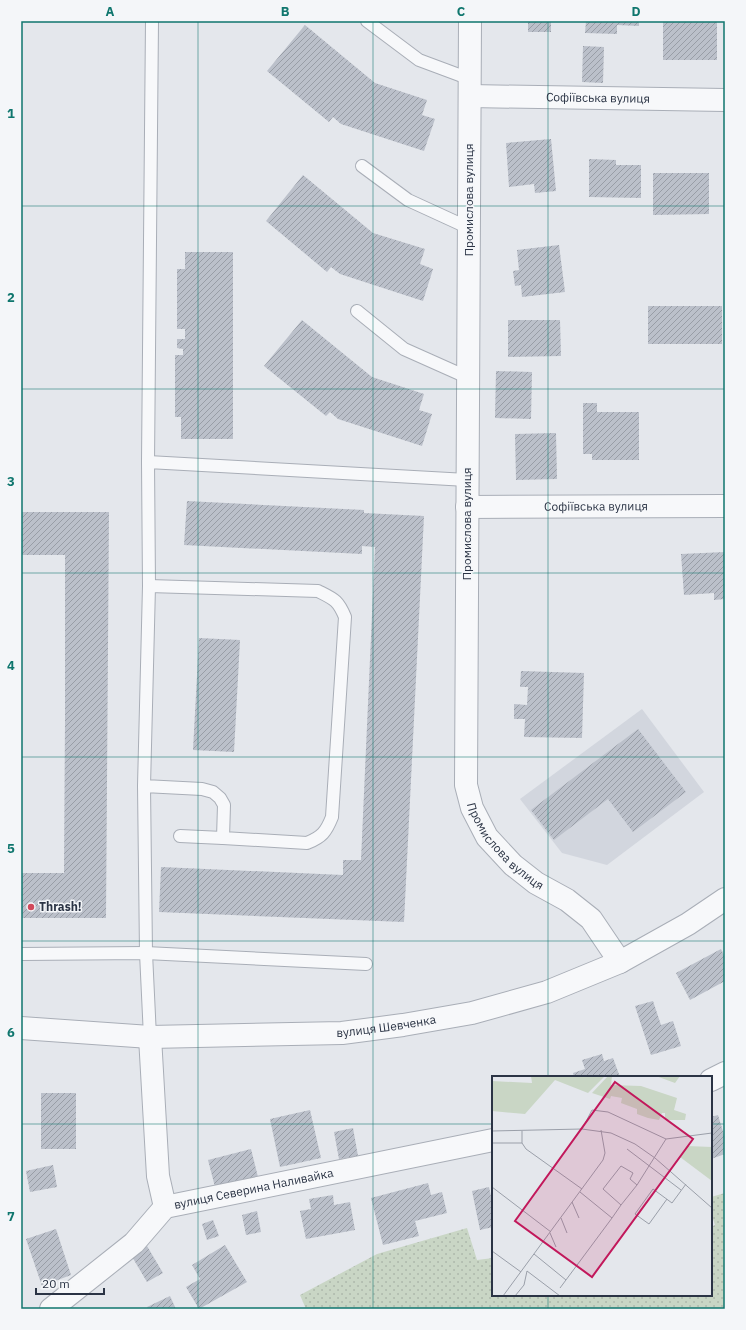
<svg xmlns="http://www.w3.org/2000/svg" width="746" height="1330" font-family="'IBM Plex Sans',sans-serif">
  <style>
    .built { fill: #d2d6de }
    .grass { fill: url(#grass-dots) }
    .building { fill: url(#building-hatch) }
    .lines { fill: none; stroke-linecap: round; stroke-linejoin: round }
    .service-casing { stroke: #a9aeb7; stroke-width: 14 }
    .minor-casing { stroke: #a9aeb7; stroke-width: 24 }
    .tertiary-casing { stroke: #a9aeb7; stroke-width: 24 }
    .service { stroke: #f7f8fa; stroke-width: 12 }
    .minor { stroke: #f7f8fa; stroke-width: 22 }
    .tertiary { stroke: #f7f8fa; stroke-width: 22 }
    .grid { fill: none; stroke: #0f766e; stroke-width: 1; stroke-opacity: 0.55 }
    .poi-dot { fill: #d1495b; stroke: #f4f6f9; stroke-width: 1.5 }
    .labels { text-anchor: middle; stroke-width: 3; stroke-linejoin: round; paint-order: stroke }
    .street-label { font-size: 12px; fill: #2b3445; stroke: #f4f6f9 }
    .poi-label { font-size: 12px; font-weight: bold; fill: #2b3445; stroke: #f4f6f9; text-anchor: start }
    .inset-road { fill: none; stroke: #9a9fa9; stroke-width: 1 }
    .view { fill: #c2185b; fill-opacity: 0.15; stroke: #c2185b; stroke-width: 2 }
    .inset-edge { fill: none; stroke: #2b3445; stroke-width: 2 }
    .neatline { fill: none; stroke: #0f766e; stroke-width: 1.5 }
    .grid-label { font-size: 13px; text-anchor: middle; font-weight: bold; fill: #0f766e }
  </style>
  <defs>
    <pattern id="grass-dots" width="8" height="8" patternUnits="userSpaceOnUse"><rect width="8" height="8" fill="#c9d6c5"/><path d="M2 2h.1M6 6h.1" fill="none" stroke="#adb8ab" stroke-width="1.8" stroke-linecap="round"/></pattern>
    <pattern id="building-hatch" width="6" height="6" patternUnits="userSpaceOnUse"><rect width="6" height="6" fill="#bbc0ca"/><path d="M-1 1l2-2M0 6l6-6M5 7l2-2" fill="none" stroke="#989da6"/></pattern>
  </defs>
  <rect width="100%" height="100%" fill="#e4e7ec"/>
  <polygon class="built" points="642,709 704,792 607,865 562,853 520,799"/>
  <polygon class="grass" points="725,1193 725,1309 306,1309 300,1295 377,1254 467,1228 477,1260 493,1258 493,1295 711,1295 711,1227 715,1225 711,1213 711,1197"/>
  <g class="building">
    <rect x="528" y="21" width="23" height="11"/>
    <polygon points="586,21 639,21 639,26 617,25 617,34 585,33"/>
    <rect x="663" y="21" width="54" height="39"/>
    <polygon points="305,25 375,83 427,100 422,115 435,119 424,151 341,124 333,117 329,122 267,71"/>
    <polygon points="583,46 604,47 603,83 582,82"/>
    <polygon points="551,139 556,191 535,193 534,184 509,187 506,143"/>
    <polygon points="589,159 616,160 616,165 641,165 641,198 589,197"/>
    <polygon points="653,173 709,173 709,214 653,215"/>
    <polygon points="303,175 373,233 425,249 420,264 433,269 423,301 340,274 331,267 327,272 266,221"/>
    <polygon points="559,245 565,292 522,297 521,285 515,286 513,271 519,270 517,250"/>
    <polygon points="185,252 233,252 233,439 181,439 181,417 175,417 175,355 183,355 183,349 177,348 177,339 185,339 185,329 177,329 177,269 185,269"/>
    <rect x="648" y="306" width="74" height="38"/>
    <polygon points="302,320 372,377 424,394 419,410 432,414 422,446 338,419 330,412 326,416 264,366"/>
    <polygon points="508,320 560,320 561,356 508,357"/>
    <polygon points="496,371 532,372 531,419 495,418"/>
    <polygon points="583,403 597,403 597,412 639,412 639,460 592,460 592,454 583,454"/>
    <polygon points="556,433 557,479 516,480 515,434"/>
    <polygon points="187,501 364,510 364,513 424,516 404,922 159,912 161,867 343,875 343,860 361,860 375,547 362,546 362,554 184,545"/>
    <polygon points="21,512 109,512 106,918 21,918 21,873 64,873 65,720 65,555 21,555"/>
    <polygon points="725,552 725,599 714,600 714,593 684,595 681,554"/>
    <polygon points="199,638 240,640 234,752 193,750"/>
    <polygon points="521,671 584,673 582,738 524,737 525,719 514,719 514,704 527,705 528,687 520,687"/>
    <polygon points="638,729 686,792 633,832 608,799 554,840 531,810"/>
    <polygon points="721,949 725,957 725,981 690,1000 676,973"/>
    <polygon points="653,1001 661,1025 673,1021 681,1046 651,1055 635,1006"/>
    <polygon points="602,1054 604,1061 613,1058 620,1077 574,1077 573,1073 585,1069 582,1060"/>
    <rect x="41" y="1093" width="35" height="56"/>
    <polygon points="310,1110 321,1158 280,1167 270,1119"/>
    <polygon points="718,1115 725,1138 725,1154 711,1159 711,1117"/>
    <polygon points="353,1128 358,1156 339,1159 334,1132"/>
    <polygon points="251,1149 258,1177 215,1187 208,1160"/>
    <polygon points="53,1165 57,1187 30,1192 26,1171"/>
    <polygon points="428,1183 431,1195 442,1192 447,1213 415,1221 419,1236 383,1245 371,1198"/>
    <polygon points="489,1187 493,1206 493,1227 480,1230 472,1191"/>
    <polygon points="333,1195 334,1205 350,1202 355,1230 306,1239 300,1211 311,1209 309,1199"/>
    <polygon points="257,1211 261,1232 246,1235 242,1215"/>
    <polygon points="213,1220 219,1236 207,1240 202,1224"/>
    <polygon points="56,1229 71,1275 42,1286 26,1239"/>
    <polygon points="225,1245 247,1282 199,1309 186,1287 200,1279 192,1265"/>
    <polygon points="147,1246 163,1273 147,1282 131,1255"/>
    <polygon points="170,1296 176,1309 148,1309 147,1307"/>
  </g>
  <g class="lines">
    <defs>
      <g id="service">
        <polyline points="367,21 419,60 470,79"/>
        <polyline points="362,166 408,200 469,228"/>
        <polyline points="357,311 404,349 469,378"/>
        <polyline points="148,462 152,21"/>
        <polyline points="149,586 148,462 467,480"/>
        <path d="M144,786l5,-200 169,5c16,8 20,9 27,26l-13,200c-6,15 -10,20 -25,26l-84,-5 1,-33 -4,-7 -7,-6 -11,-3 -58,-3 2,167 4,84"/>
        <polyline points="180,836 223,838"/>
        <polyline points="21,954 146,953 366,964"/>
      </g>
      <g id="minor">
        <path id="s1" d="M470,96l255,4"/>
        <path id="s2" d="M467,507l258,-1"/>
        <polyline points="150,1037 158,1176 165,1207"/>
        <polyline points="711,1080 725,1073"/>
        <path id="s3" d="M51,1309l83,-66 31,-36 328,-67"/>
      </g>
      <g id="tertiary">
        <path id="s4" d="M470,21l-4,764 6,23 15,29 26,28 23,18 31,17 24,19 29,43"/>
        <path id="s5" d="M21,1028l129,9 192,-4 61,-8 69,-12 75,-21 73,-30 68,-38 37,-25"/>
      </g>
    </defs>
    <use href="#service" class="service-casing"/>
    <use href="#minor" class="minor-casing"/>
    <use href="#tertiary" class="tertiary-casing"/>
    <use href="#service" class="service"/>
    <use href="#minor" class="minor"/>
    <use href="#tertiary" class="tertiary"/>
  </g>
  <path class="grid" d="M198,21v1288M373,21v1288M548,21v1056M21,206h704M21,389h704M21,573h704M21,757h704M21,941h704M21,1124h472M711,1124h14M548,1295v14"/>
  <circle class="poi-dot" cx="31" cy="907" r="4"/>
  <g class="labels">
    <g class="street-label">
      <text dy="4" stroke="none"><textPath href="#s1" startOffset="128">Софіївська вулиця</textPath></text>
      <text transform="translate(469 200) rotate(-90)" y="4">Промислова вулиця</text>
      <text dy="4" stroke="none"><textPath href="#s2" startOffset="129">Софіївська вулиця</textPath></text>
      <text transform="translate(467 524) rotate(-90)" y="4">Промислова вулиця</text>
      <text dy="4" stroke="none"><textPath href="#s4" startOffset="839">Промислова вулиця</textPath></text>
      <text dy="4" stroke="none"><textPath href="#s5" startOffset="366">вулиця Шевченка</textPath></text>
      <text dy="4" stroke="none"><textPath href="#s3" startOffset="244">вулиця Северина Наливайка</textPath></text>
    </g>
    <g class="poi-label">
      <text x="39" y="911">Thrash!</text>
    </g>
  </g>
  <g transform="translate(492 1076)">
    <rect width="220" height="220" fill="#e4e7ec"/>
    <path d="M116,0h4l-1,9 30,1 36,12 -3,12 12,4 -1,6h-20v-7h-3l-3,7 -11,-2 -11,-4v-5l-16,-6 1,-5 -11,-2 -1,3 -18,-6zM195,70l25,1v34l-32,-24z" fill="#c9d6c5"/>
    <path d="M39,0h74l-17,17 -33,-13 -30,34 -33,-3v-30l40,2zM164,0h24l-5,7z" fill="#c9d6c5"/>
    <path class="inset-road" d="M90,53l10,-19 16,2 58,27 46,-6M0,55l90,-2 29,4 24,11 20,14 57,50M30,55v12l4,6 56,40M0,67h30M135,73l54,41M145,109l-16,20 -18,-16 18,-23 12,7 -3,6 7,6 29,-46M0,111l59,45M88,116l32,26 9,-13M175,123l-18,25 -14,-10 18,-25 19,14 14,-19M80,126l7,16M69,142l6,15M58,157l6,14M0,175l29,21M42,178l32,26M68,212l52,-70M11,220l100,-136 2,-7 -4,-23M23,220l9,-11 3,-14 33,25"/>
    <path class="view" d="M123,6l78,57 -101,138 -77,-56z"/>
    <rect width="220" height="220" class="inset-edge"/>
  </g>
  <rect width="746" height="1330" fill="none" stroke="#f4f6f9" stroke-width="44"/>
  <path d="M36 1288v6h68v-6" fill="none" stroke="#2b3445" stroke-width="2"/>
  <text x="42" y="1288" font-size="12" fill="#2b3445" stroke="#f4f6f9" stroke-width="3" paint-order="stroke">20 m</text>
  <rect x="22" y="22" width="702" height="1286" class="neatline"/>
  <g class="grid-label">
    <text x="110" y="16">A</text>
    <text x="285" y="16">B</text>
    <text x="461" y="16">C</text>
    <text x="636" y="16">D</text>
    <text x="11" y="118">1</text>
    <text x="11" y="302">2</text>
    <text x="11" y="486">3</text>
    <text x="11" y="670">4</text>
    <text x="11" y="853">5</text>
    <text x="11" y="1037">6</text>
    <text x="11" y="1221">7</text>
  </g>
</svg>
